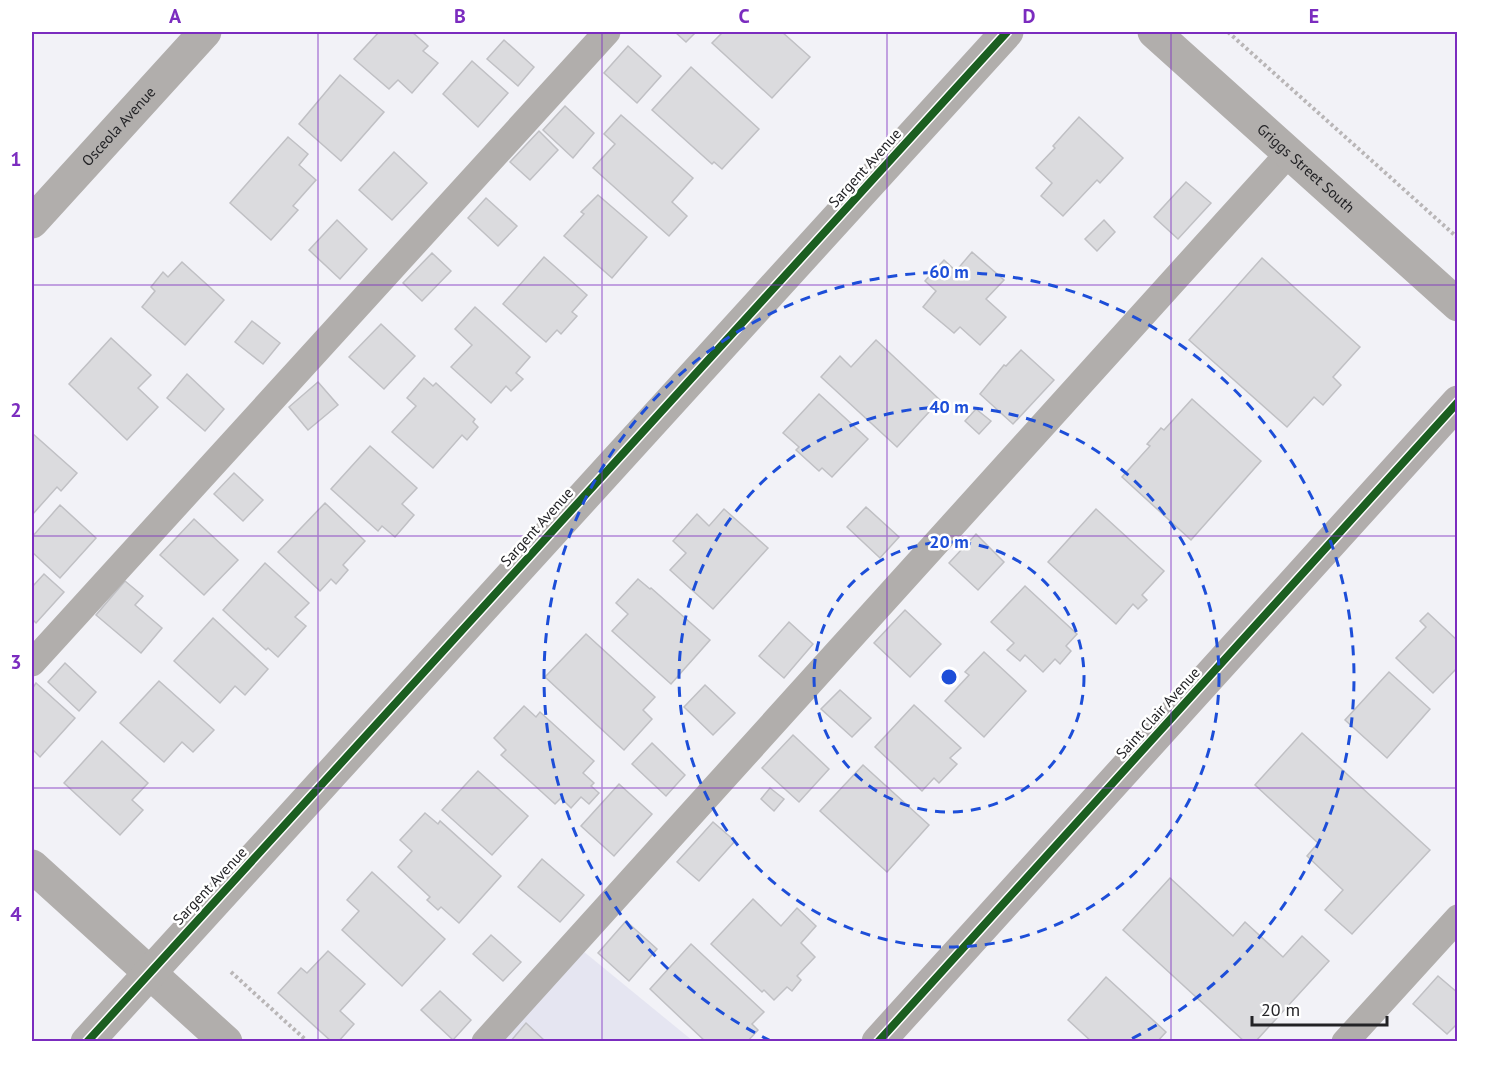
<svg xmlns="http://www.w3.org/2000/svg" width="1489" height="1073" font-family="'PT Sans',sans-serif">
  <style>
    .built { fill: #e5e5f1 }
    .building { fill: #dbdbde; stroke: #c0c0c4; stroke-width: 1.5 }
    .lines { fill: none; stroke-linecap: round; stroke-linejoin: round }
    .path { stroke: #b9b6b7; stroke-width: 4; stroke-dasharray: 3 3; stroke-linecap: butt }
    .lane { stroke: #b1aeac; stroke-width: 27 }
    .street { stroke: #b1aeac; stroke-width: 33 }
    .secondary { stroke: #b1adac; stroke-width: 33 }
    .cycleway-casing { stroke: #fff; stroke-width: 11 }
    .cycleway { stroke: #1b5e20; stroke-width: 8 }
    .grid { fill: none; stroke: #7b2cbf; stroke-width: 1.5; stroke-opacity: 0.55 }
    .ring { fill: none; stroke: #1d4ed8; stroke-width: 3; stroke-dasharray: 10 8 }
    .labels { text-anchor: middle; stroke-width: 5; stroke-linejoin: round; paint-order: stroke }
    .street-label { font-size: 15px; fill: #232326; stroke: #fff }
    .centre { fill: #1d4ed8; stroke: #fff; stroke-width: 3 }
    .ring-label { font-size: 18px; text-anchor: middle; font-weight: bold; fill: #1d4ed8; stroke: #fff; stroke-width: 5; stroke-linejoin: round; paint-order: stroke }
    .neatline { fill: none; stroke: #7b2cbf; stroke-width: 2 }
    .grid-label { font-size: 20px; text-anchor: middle; font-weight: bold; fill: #7b2cbf }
  </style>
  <rect width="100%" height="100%" fill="#f2f2f7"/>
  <polygon class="built" points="572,942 693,1041 488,1042"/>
  <g class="building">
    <polygon points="379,32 412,32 428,46 423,51 438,63 412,93 398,80 389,89 354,59"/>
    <polygon points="675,32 696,32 686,42"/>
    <polygon points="723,32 782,32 810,57 772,98 712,43"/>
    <polygon points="504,40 534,67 518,86 487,59"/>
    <polygon points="628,46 661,76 637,103 604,73"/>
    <polygon points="472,61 508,93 478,127 443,94"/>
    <polygon points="691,67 759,129 722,169 714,162 712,164 652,110"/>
    <polygon points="340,75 384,112 341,161 299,124"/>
    <polygon points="565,106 594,133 573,158 543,130"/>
    <polygon points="621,115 693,178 672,202 687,216 669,236 593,168 615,144 604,134"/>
    <polygon points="1079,117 1123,158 1100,183 1097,180 1063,216 1041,196 1052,183 1036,168 1055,148 1053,146"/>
    <polygon points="539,131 558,150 530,180 510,162"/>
    <polygon points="288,137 308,154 299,165 316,180 293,206 298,210 271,240 230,203"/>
    <polygon points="394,152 427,183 392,220 359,190"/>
    <polygon points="1186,182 1211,203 1178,239 1154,217"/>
    <polygon points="598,195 647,237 612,278 564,236 584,214 581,212"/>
    <polygon points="486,198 517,226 498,246 468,218"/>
    <polygon points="337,220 367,249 340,279 309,250"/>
    <polygon points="1104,220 1115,232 1097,251 1085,239"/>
    <polygon points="972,252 1004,280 986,299 1006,317 980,345 960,327 954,333 923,307 936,291 925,281 944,260 956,271"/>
    <polygon points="432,253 451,271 422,301 403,283"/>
    <polygon points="544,257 587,295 572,312 577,316 561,334 557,330 546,342 503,304"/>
    <polygon points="1262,258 1360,347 1333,377 1341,385 1323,405 1314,397 1287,427 1189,340"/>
    <polygon points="182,262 224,300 185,345 142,307 155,291 151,287 163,272 168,277"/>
    <polygon points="475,307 530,357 516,373 523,379 511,391 506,386 491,403 451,367 472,345 455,329"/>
    <polygon points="252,321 280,343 263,364 235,342"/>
    <polygon points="381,324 415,356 384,389 349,357"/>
    <polygon points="111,338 151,375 138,388 158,407 127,440 69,384"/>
    <polygon points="876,340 940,400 897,447 821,377 840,356 851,367"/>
    <polygon points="1021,350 1054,380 1013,424 980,394 1004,365 1006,366"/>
    <polygon points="187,374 224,409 205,431 167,398"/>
    <polygon points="424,378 433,386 436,383 475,419 473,422 478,427 467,440 462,435 433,468 392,432 416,406 407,398"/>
    <polygon points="318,382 338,405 308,430 289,407"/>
    <polygon points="819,394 868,439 832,477 822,468 819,471 796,450 799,447 783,433"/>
    <polygon points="1192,399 1261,461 1191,540 1122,477 1150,446 1147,444 1161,428 1164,430"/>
    <polygon points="976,409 991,421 979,434 965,421"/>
    <polygon points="32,433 77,473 61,491 57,487 32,515"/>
    <polygon points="370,446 417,488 402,504 414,515 395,537 382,526 378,531 331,489"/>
    <polygon points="234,473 263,500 243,521 214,494"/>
    <polygon points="325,503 365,541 343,565 348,570 336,584 331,579 320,591 278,552"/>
    <polygon points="60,505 96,538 60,578 32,552 32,537"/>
    <polygon points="866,507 899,537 880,558 847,527"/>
    <polygon points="724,509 768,548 713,609 670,570 686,553 673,541 697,514 709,526"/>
    <polygon points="1096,509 1164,571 1142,595 1147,600 1138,609 1133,604 1116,624 1048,562"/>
    <polygon points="194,519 238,560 204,595 160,555"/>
    <polygon points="976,534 1004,562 978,590 949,563"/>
    <polygon points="265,563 309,603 295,617 306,626 278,657 268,648 266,650 223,610"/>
    <polygon points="44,574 64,592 36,623 32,619 32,587"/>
    <polygon points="638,579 650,589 651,588 710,640 671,684 612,631 628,614 616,603"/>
    <polygon points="125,581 143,596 135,605 162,628 141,653 96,615"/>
    <polygon points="1025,586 1077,634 1066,646 1071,651 1060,664 1055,659 1043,672 1025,655 1020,661 1007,650 1014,643 991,622"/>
    <polygon points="905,610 941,644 910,677 874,643"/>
    <polygon points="1428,613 1458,641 1458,667 1433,693 1396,658 1426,627 1420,621"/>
    <polygon points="213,618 268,669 245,695 235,686 220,703 174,661"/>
    <polygon points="789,622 813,644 784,678 759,656"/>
    <polygon points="586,634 655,697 643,710 652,719 624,750 545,677"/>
    <polygon points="984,652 1026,691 984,737 945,701 969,675 965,672"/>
    <polygon points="65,663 96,692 79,711 48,682"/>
    <polygon points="1389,672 1430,709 1387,758 1345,720"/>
    <polygon points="159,681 214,730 193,752 182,742 164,762 120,723"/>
    <polygon points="36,683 75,718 40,757 32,749 32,689"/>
    <polygon points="705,685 735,713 713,735 684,707"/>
    <polygon points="840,690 871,718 852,737 821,709"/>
    <polygon points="914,705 961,748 950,758 957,764 939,783 934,778 922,791 875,747"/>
    <polygon points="524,706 536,717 540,712 594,761 583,773 594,783 591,786 599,793 589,804 581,797 571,808 561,798 555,804 501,755 506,750 494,738"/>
    <polygon points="1302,733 1430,850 1352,934 1325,910 1343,890 1307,856 1318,843 1255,785"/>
    <polygon points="793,735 829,769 799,802 762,768"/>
    <polygon points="102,741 148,783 132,800 143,810 120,835 64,783"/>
    <polygon points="652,743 685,775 666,796 632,764"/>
    <polygon points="863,765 929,825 887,872 820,811"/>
    <polygon points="478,771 528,816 492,855 442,810"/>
    <polygon points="619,784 652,814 614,856 581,826"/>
    <polygon points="770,788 784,799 774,811 761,799"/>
    <polygon points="425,813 438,824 440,821 501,876 459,923 441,907 438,910 427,900 430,897 398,867 412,851 400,840"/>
    <polygon points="713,822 735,841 699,881 677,862"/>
    <polygon points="542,859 584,895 560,922 518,887"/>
    <polygon points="372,872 445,939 402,986 342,930 359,911 347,900"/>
    <polygon points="1170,878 1233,936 1245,922 1283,957 1302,936 1329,961 1255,1042 1245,1042 1123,930"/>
    <polygon points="753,899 781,926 797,908 816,926 801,943 815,957 797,976 801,980 792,991 787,987 774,1000 764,990 762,992 711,944"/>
    <polygon points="626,921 657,949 629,981 598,953"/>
    <polygon points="491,935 521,962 503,981 473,954"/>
    <polygon points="691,944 764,1012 752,1024 758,1030 747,1042 706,1042 650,989"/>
    <polygon points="328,951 365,984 340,1011 354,1024 338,1042 332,1042 278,993 301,968 307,973"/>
    <polygon points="1438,976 1458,993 1458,1023 1447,1034 1413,1004"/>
    <polygon points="1106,977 1166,1032 1157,1042 1092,1042 1068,1020"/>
    <polygon points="440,991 471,1020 453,1040 421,1010"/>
    <polygon points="526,1023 546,1042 510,1042"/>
  </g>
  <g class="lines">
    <g class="path">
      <polyline points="1228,32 1458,238"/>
      <polyline points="231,972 308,1042"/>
    </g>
    <g class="lane">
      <polyline points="32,663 607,32"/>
      <polyline points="485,1042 1289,153"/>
      <polyline points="1345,1042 1458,918"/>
    </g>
    <g class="street">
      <path id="s1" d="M1154,32l304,273"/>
      <path id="s2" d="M32,222l173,-190"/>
      <polyline points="32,866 226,1042"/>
      <polyline points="87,1042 1007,32"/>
    </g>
    <polyline class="secondary" points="878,1042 1458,402"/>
    <defs>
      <g id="cycleway">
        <polyline points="87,1042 1007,32"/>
        <polyline points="878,1042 1458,402"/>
      </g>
    </defs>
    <use href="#cycleway" class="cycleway-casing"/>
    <use href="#cycleway" class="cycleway"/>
  </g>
  <path class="grid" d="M318,32v1010M602,32v1010M887,32v1010M1171,32v1010M32,285h1426M32,536h1426M32,788h1426"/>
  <g class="ring">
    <circle cx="949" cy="677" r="135"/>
    <circle cx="949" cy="677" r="270"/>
    <path d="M771 1041A405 405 0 1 1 1127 1041"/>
  </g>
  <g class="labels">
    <g class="street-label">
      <text dy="5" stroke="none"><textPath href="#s2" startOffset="129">Osceola Avenue</textPath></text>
      <text transform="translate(865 168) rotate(-48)" y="5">Sargent Avenue</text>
      <text dy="5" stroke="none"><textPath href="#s1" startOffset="204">Griggs Street South</textPath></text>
      <text transform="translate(537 527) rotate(-48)" y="5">Sargent Avenue</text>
      <text transform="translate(1158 713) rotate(-48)" y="5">Saint Clair Avenue</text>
      <text transform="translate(210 886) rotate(-47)" y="5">Sargent Avenue</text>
    </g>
  </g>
  <circle cx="949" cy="677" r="9" class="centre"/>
  <g class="ring-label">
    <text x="949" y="278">60 m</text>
    <text x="949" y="413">40 m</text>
    <text x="949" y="548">20 m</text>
  </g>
  <rect width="1489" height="1073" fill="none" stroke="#ffffff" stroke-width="66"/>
  <path d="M1252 1016v9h135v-9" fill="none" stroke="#232326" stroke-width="3"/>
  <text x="1261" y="1016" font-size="18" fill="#232326" stroke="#ffffff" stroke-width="4.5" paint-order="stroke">20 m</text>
  <rect x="33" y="33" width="1423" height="1007" class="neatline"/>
  <g class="grid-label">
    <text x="175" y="23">A</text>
    <text x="460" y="23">B</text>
    <text x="744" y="23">C</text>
    <text x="1029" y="23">D</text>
    <text x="1314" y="23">E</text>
    <text x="16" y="166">1</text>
    <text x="16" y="417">2</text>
    <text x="16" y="669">3</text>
    <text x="16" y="921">4</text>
  </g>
</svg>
